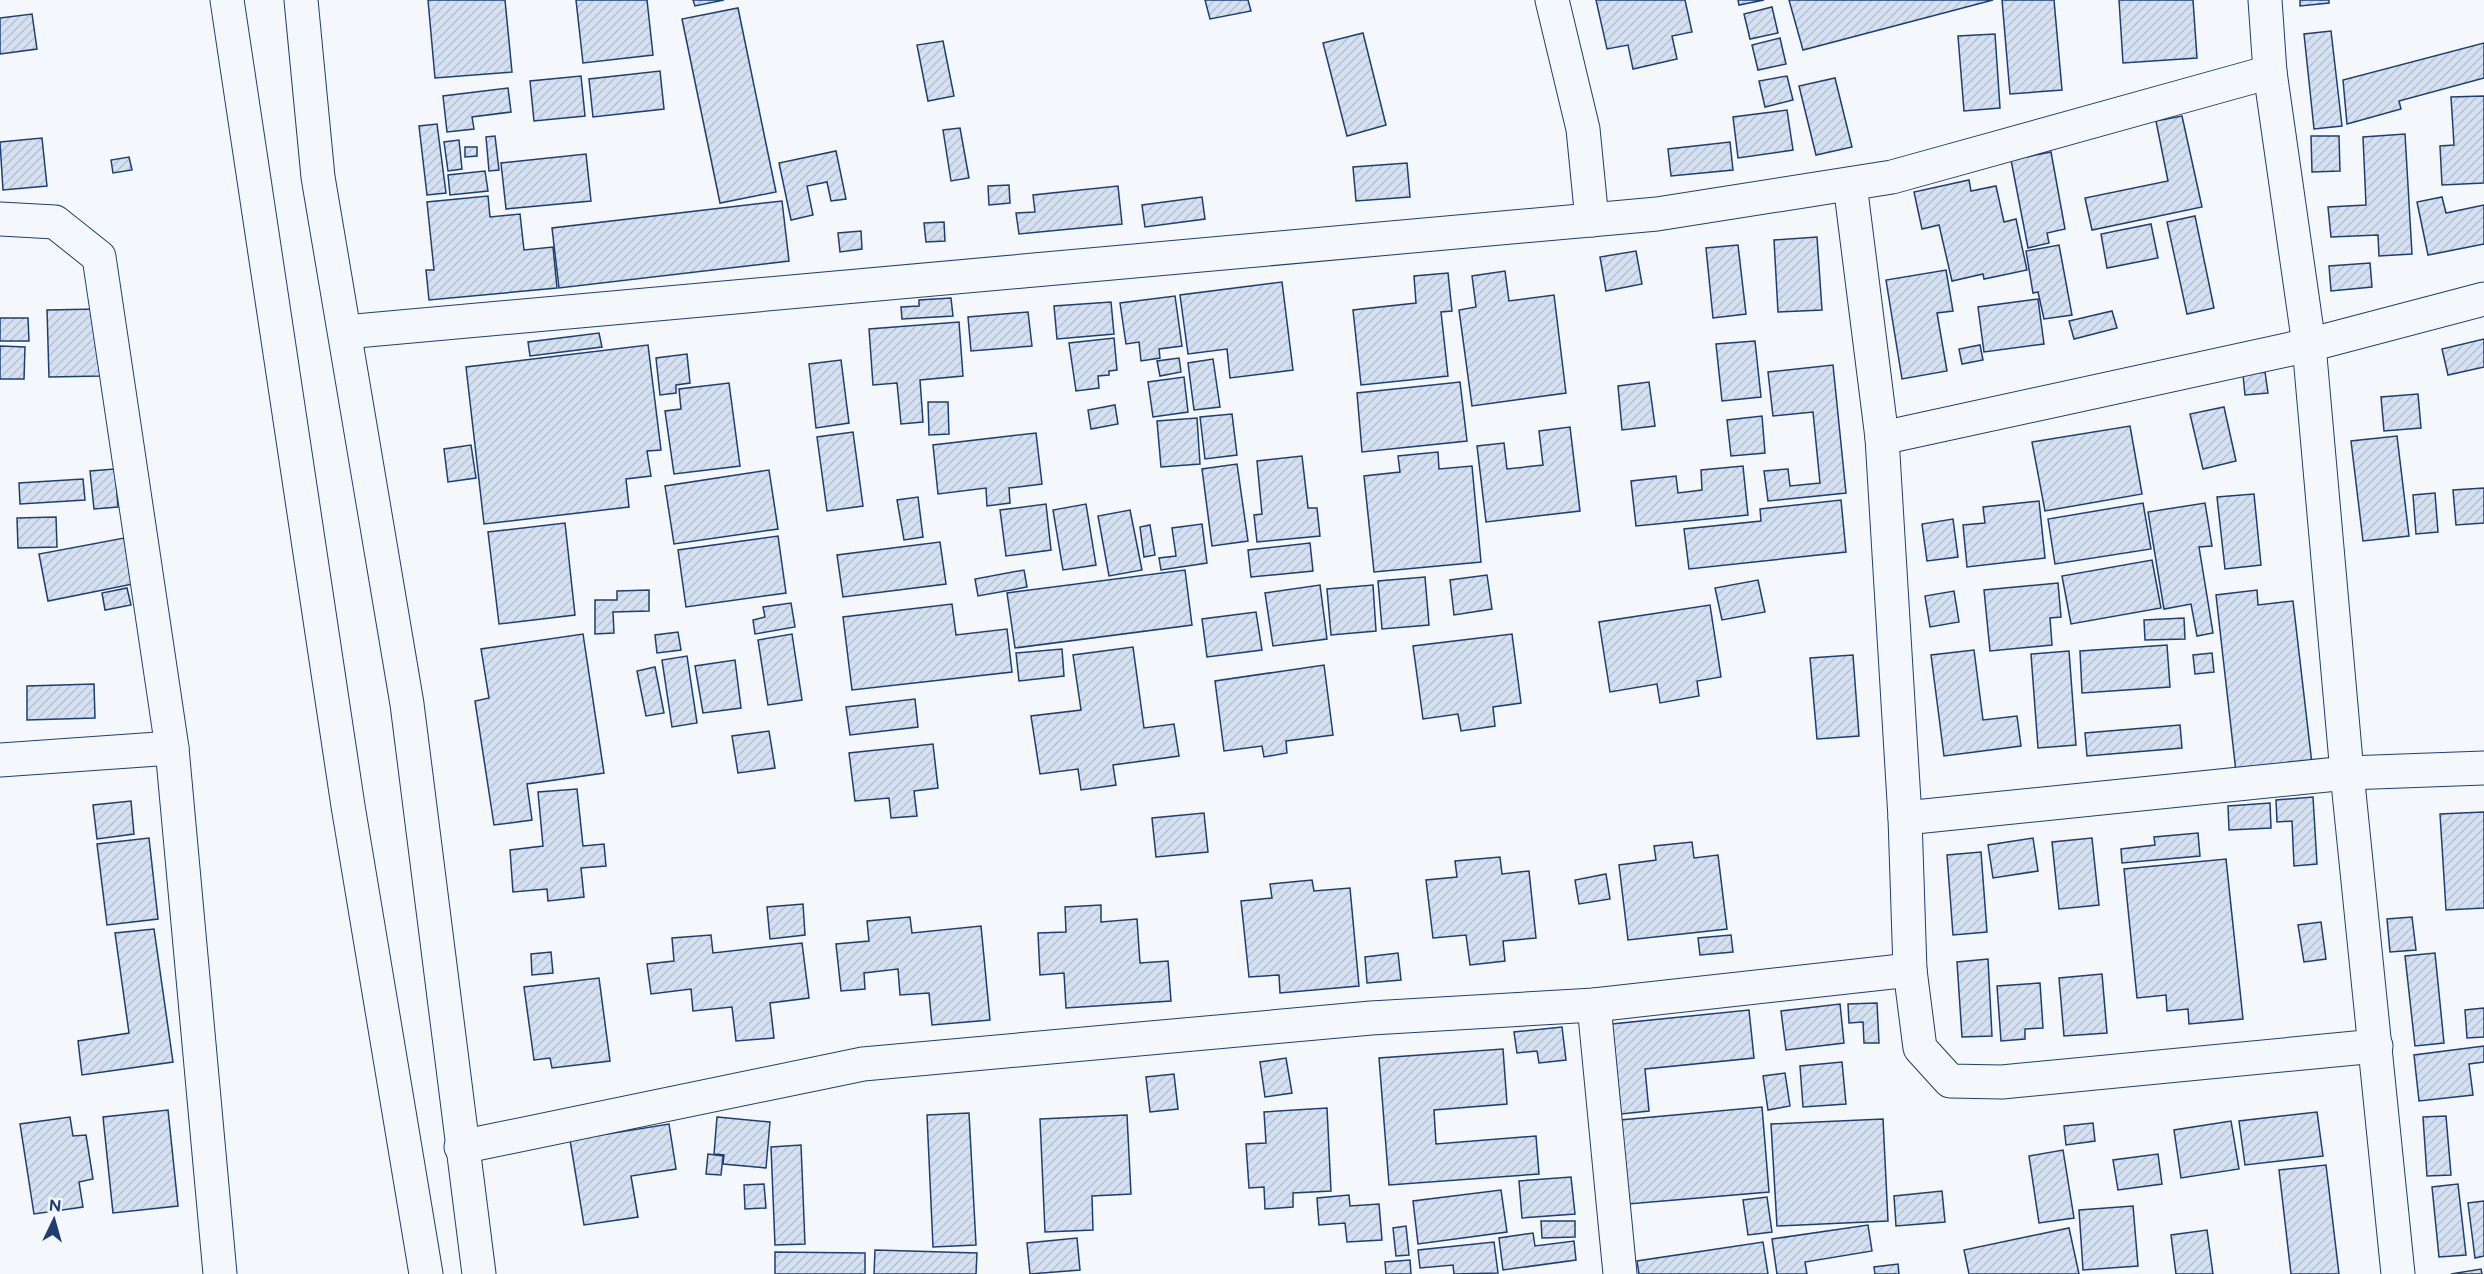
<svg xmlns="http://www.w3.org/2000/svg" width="2484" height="1274" font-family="Figtree,sans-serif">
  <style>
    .building { fill: url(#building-hatch); stroke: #1d3f73; stroke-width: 1.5 }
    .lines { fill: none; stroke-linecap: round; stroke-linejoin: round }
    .minor-casing { stroke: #1d3f73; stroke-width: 35 }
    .trunk-casing { stroke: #1d3f73; stroke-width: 35 }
    .minor { stroke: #f4f7fb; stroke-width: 33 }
    .trunk { stroke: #f4f7fb; stroke-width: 33 }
  </style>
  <defs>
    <pattern id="building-hatch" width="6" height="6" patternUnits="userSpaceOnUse" patternTransform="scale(1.5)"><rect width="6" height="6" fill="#d5e0f0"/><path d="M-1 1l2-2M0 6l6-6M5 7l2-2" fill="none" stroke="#b6c1d1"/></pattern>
  </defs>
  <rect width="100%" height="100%" fill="#f4f7fb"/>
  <g class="building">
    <polygon points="428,0 505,0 512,72 435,78"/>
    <polygon points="576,0 647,0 653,55 583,63"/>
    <polygon points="693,0 724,0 695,6"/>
    <polygon points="1205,0 1248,0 1251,11 1210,19"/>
    <polygon points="1596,0 1685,0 1692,32 1672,36 1677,59 1633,69 1628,45 1607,49"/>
    <polygon points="1738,0 1764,0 1739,5"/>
    <polygon points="1789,0 1993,0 1803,50"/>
    <polygon points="2002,0 2054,0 2062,90 2010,94"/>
    <polygon points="2119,0 2193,0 2197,58 2123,63"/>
    <polygon points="2300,0 2329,0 2329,3 2300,6"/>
    <polygon points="1772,7 1778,33 1750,39 1744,14"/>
    <polygon points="738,8 776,192 720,203 682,19"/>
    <polygon points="32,14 37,49 0,54 0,18"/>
    <polygon points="2331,31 2342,126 2314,129 2304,34"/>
    <polygon points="1363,33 1386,125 1347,136 1323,43"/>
    <polygon points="1995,34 2000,108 1964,111 1958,36"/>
    <polygon points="1780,38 1786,64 1758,70 1752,45"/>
    <polygon points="943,41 954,96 928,101 917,45"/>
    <polygon points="2484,43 2484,78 2399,101 2401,109 2347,124 2343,80"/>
    <polygon points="660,71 664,109 593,117 589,79"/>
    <polygon points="581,76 585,116 534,121 530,81"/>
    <polygon points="1787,76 1793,100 1765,107 1759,81"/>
    <polygon points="1835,78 1852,147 1816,155 1799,86"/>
    <polygon points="508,88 511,112 472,117 474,129 447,132 443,96"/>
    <polygon points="2484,96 2484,183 2442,185 2440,146 2454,145 2451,97"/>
    <polygon points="1787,110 1793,150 1738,158 1733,117"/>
    <polygon points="2182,116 2202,207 2092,230 2085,198 2168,181 2156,121"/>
    <polygon points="437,124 446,193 427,195 419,126"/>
    <polygon points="960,128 969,178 951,181 943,130"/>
    <polygon points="2405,134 2412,254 2379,256 2378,235 2331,237 2328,207 2366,205 2363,137"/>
    <polygon points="495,136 499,170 489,171 486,137"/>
    <polygon points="2311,136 2339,136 2340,171 2312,172"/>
    <polygon points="42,138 47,186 3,190 0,142"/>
    <polygon points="459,140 462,169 448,171 444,142"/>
    <polygon points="1730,142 1733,170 1671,176 1668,149"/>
    <polygon points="465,147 477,147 477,156 465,157"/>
    <polygon points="836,151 846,199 831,201 827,182 807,186 813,215 791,220 779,163"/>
    <polygon points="2051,152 2065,229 2047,233 2049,243 2028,248 2011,160"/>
    <polygon points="586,154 591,201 506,209 501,163"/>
    <polygon points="129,157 132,170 113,173 111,160"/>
    <polygon points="1407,163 1410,197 1356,201 1353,167"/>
    <polygon points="485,171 488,191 450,195 448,175"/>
    <polygon points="1969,180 1971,191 1996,186 2004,222 2016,219 2027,270 1984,279 1983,274 1952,281 1939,225 1922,229 1914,192"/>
    <polygon points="1009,185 1010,203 989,205 988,186"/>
    <polygon points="1118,186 1122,224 1019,234 1016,213 1035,212 1033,195"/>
    <polygon points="488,196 490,217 520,214 524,250 553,247 557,288 429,300 426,270 434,270 427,202"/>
    <polygon points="1202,197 1205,219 1145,227 1142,205"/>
    <polygon points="2442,197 2446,213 2484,205 2484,244 2428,255 2417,202"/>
    <polygon points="782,201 789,261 559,288 552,228"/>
    <polygon points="2195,216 2214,308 2187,314 2167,222"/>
    <polygon points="944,222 945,241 926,242 924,223"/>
    <polygon points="2151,224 2158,258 2107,268 2101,234"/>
    <polygon points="861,231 862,249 840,252 838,233"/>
    <polygon points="1817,237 1822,310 1778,312 1774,240"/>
    <polygon points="1738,245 1746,314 1713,318 1706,248"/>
    <polygon points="2059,245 2072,315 2044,319 2038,292 2033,293 2026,251"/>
    <polygon points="1636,251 1642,284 1606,291 1600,257"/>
    <polygon points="2370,263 2372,287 2331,291 2329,266"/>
    <polygon points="1946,270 1953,311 1937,313 1947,371 1902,379 1886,280"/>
    <polygon points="1505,271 1509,301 1554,295 1566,393 1472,406 1459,310 1476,307 1472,276"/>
    <polygon points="1448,273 1452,311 1441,312 1448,376 1361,385 1353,310 1416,303 1414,276"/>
    <polygon points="1282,282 1293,370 1230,378 1227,349 1188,354 1180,295"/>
    <polygon points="1175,296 1182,346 1159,349 1160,358 1141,361 1139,342 1126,344 1120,303"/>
    <polygon points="951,298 953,316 902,319 901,307 919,306 919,300"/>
    <polygon points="2038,299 2044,344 1984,352 1978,307"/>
    <polygon points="1111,302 1114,334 1057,339 1054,306"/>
    <polygon points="99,309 101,376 49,377 47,310"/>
    <polygon points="2112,311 2117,328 2074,339 2069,321"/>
    <polygon points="1028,312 1032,346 971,351 968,317"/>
    <polygon points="0,318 28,318 29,341 0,341"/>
    <polygon points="959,322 963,376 920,380 923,422 901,424 897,383 873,385 869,329"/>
    <polygon points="599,333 602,347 530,356 528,342"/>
    <polygon points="1114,338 1117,370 1109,371 1109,375 1098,376 1099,388 1076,391 1069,343"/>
    <polygon points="2484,339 2484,367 2448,375 2442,349"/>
    <polygon points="1755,341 1761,397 1722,401 1716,344"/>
    <polygon points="648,345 661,450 647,451 651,476 626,479 629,507 484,524 466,367"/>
    <polygon points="1980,345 1983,360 1962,364 1959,349"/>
    <polygon points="0,346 25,347 24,379 0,379"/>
    <polygon points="687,354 690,383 676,385 676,393 660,395 656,358"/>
    <polygon points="1179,358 1181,372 1160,376 1157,361"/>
    <polygon points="1213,359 1220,407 1194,410 1188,363"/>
    <polygon points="841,360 849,423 816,428 809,364"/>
    <polygon points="1833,365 1846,493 1768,501 1764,471 1788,469 1790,486 1820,483 1813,412 1773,416 1768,372"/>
    <polygon points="2265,372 2268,393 2245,395 2243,375"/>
    <polygon points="1184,377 1188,412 1153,417 1148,382"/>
    <polygon points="1460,382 1467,441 1362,452 1357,393"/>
    <polygon points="1649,382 1655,426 1622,430 1618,386"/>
    <polygon points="729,383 740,466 674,474 665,411 681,409 679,389"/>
    <polygon points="2418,394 2421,428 2384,431 2381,397"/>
    <polygon points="928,402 948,402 949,434 929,435"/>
    <polygon points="1115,405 1118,424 1091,429 1088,410"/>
    <polygon points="2224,407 2236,461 2203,469 2190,414"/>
    <polygon points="1232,414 1237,455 1205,459 1200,417"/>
    <polygon points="1762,416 1765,453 1731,456 1727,420"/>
    <polygon points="1197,418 1200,464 1161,467 1157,421"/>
    <polygon points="2130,426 2142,494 2045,511 2032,442"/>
    <polygon points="1570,427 1580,511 1486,522 1477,446 1504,443 1507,469 1543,465 1539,431"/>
    <polygon points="853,432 863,506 827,511 817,437"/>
    <polygon points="1036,433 1042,484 1009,488 1010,503 987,506 986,488 938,494 933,445"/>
    <polygon points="2397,436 2409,536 2363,541 2351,441"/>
    <polygon points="471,445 476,478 448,482 444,449"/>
    <polygon points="1438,452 1439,469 1472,466 1481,562 1374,572 1364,476 1400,472 1398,456"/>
    <polygon points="1302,456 1308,508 1317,508 1320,536 1257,542 1254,515 1262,514 1257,461"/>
    <polygon points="1237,464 1248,541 1212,546 1202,469"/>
    <polygon points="1743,466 1748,515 1636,526 1631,481 1676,476 1678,493 1702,490 1701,470"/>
    <polygon points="115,469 118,507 94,509 90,471"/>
    <polygon points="769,470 778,529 674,544 665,486"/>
    <polygon points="83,479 85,500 20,504 19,483"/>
    <polygon points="2484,488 2484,523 2456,525 2453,490"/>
    <polygon points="2435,493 2438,532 2416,534 2413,495"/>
    <polygon points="2254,494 2261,565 2225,569 2217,497"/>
    <polygon points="918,497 923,537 904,540 897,500"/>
    <polygon points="1841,500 1846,552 1689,569 1684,529 1761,521 1760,509"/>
    <polygon points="2039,501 2045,558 1967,567 1963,525 1985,523 1983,507"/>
    <polygon points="2143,503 2151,549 2055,564 2048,519"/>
    <polygon points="2205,503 2212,546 2199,547 2213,633 2197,636 2191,604 2164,609 2148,512"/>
    <polygon points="1046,504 1051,550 1006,556 1000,510"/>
    <polygon points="1086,504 1096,565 1063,570 1053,510"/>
    <polygon points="1130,510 1142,570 1109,576 1098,516"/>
    <polygon points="56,517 57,547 18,548 17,518"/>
    <polygon points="1953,519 1958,557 1927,561 1922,524"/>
    <polygon points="565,523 575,615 499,624 488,532"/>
    <polygon points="1202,524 1207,563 1161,570 1159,558 1176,556 1172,528"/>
    <polygon points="1150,525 1155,555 1144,557 1140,527"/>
    <polygon points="778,536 786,593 686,607 678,550"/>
    <polygon points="124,538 133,584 48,601 39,554"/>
    <polygon points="940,542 946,584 843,597 837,555"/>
    <polygon points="1310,543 1313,571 1251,577 1248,550"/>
    <polygon points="2152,560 2161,608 2071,624 2062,576"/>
    <polygon points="1024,570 1027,587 978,596 975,579"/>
    <polygon points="1185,570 1192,625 1015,648 1007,593"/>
    <polygon points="1487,575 1492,609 1454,615 1450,580"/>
    <polygon points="1425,577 1429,625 1382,629 1378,581"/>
    <polygon points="1758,580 1765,612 1722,620 1715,588"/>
    <polygon points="2058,583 2061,617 2050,618 2052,645 1990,651 1984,590"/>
    <polygon points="1320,585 1327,639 1273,646 1265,593"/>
    <polygon points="1373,585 1376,631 1331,635 1327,589"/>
    <polygon points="127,588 131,605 105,610 102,593"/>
    <polygon points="649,590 649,611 613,612 614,633 595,634 595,600 617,600 617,591"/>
    <polygon points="2257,590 2258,605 2293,601 2312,764 2236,772 2216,595"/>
    <polygon points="1954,591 1959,622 1930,627 1925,596"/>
    <polygon points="791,603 795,627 755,634 753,620 765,617 763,607"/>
    <polygon points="952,604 956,635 1007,629 1012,672 852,690 843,617"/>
    <polygon points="1710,605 1721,677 1697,681 1699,696 1660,703 1657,684 1610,692 1599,622"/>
    <polygon points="1256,612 1262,650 1207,657 1202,619"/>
    <polygon points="2184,618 2185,639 2145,640 2144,620"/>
    <polygon points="678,632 681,650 657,653 655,635"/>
    <polygon points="583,634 604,773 527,784 532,820 494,825 475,701 489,698 481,649"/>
    <polygon points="792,634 802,700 768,705 758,640"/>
    <polygon points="1512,634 1521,703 1493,707 1495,726 1461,731 1458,714 1423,719 1413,646"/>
    <polygon points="2167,645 2170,687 2082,693 2080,651"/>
    <polygon points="1133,647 1144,728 1174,724 1179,756 1113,765 1116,785 1081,790 1078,769 1040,774 1031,716 1081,710 1073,655"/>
    <polygon points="1062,649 1064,676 1019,681 1016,653"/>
    <polygon points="1974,650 1983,720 2017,716 2021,746 1944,756 1931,655"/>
    <polygon points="2069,651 2076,745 2038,748 2031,654"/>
    <polygon points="2212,653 2214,672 2195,674 2193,655"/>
    <polygon points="1853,655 1859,736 1817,739 1810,658"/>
    <polygon points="687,656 697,723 672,727 662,660"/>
    <polygon points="735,660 741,708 703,713 695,666"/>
    <polygon points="1324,665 1333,735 1286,741 1287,753 1264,757 1262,746 1224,751 1215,681"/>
    <polygon points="655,667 664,713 646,716 637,671"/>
    <polygon points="94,684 95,718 27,720 27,686"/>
    <polygon points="915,699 918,727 850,735 846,707"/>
    <polygon points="2180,725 2182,748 2087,756 2085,733"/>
    <polygon points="769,731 775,768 738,773 732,736"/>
    <polygon points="933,744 938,788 914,791 917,816 891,818 889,798 855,801 849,753"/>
    <polygon points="577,789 583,846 604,844 606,866 581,868 584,897 548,901 547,889 513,892 510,850 543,846 538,792"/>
    <polygon points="2313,797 2317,864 2294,866 2292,821 2277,822 2276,800"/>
    <polygon points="131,801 134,834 97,839 93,805"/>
    <polygon points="2270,803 2271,828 2229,830 2228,806"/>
    <polygon points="2484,812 2484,908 2446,910 2440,814"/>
    <polygon points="1204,813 1208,852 1156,857 1152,818"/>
    <polygon points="2198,833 2200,856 2122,863 2121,849 2155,845 2154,837"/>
    <polygon points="149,838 158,919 107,925 97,844"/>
    <polygon points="2033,838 2038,871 1993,878 1988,845"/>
    <polygon points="2092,838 2099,905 2059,909 2052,842"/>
    <polygon points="1692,842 1694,858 1718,855 1727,929 1628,940 1619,865 1656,860 1654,846"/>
    <polygon points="1981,852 1987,932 1953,935 1947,855"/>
    <polygon points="1500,857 1502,874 1529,871 1536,938 1503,941 1505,961 1470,965 1466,935 1433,938 1426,880 1457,877 1455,861"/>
    <polygon points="2226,859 2243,1019 2189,1024 2188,1009 2167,1011 2166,995 2137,998 2124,869"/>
    <polygon points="1606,874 1610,899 1579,904 1575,880"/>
    <polygon points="1312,880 1314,891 1350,888 1359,986 1280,993 1279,975 1249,977 1241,901 1272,898 1270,884"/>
    <polygon points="803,904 805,935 770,939 767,907"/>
    <polygon points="1101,905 1101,922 1137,919 1140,963 1168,961 1171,1001 1066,1008 1064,973 1040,975 1038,933 1066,932 1065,907"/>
    <polygon points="910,917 912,933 981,926 990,1020 932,1025 929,993 900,995 898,969 864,973 865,989 841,991 836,944 869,941 867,921"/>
    <polygon points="2412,917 2416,950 2390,952 2387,919"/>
    <polygon points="2321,922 2326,959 2304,962 2298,925"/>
    <polygon points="154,929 173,1062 82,1075 78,1041 129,1033 115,933"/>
    <polygon points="711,935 713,953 802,943 809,998 770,1003 774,1038 736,1041 732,1007 693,1011 691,989 651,994 647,964 674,961 672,938"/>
    <polygon points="1731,935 1733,952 1700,955 1698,938"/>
    <polygon points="551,952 553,973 532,975 531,954"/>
    <polygon points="1398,953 1401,980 1367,983 1365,957"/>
    <polygon points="2435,953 2444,1043 2415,1046 2405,956"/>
    <polygon points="1988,959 1992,1036 1962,1037 1957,962"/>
    <polygon points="2102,974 2107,1033 2064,1036 2059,978"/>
    <polygon points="599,978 610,1061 552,1068 550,1058 534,1060 524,987"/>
    <polygon points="2040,983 2043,1028 2025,1029 2025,1039 2001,1041 1997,986"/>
    <polygon points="1877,1003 1879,1043 1864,1043 1863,1022 1849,1023 1848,1004"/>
    <polygon points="1840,1004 1844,1043 1786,1050 1781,1011"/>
    <polygon points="2484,1008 2484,1037 2467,1038 2465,1010"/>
    <polygon points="1749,1010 1754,1058 1645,1069 1649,1111 1621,1114 1612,1024"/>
    <polygon points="1562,1027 1566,1060 1539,1063 1537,1051 1517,1053 1514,1032"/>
    <polygon points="2484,1046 2484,1062 2469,1064 2473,1095 2419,1101 2414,1055"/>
    <polygon points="1503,1049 1507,1104 1434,1110 1436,1144 1536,1136 1539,1174 1389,1185 1379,1058"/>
    <polygon points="1286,1058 1292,1093 1265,1097 1260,1062"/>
    <polygon points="1842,1062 1846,1104 1803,1107 1800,1066"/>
    <polygon points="1785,1073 1790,1106 1768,1110 1763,1076"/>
    <polygon points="1174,1074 1178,1109 1150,1112 1146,1077"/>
    <polygon points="1762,1107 1769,1192 1628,1204 1620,1120"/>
    <polygon points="1327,1108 1331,1191 1293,1193 1293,1207 1265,1209 1264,1187 1249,1188 1246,1144 1266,1143 1264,1112"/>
    <polygon points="168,1110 178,1206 113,1213 103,1117"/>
    <polygon points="2317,1112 2323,1156 2245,1165 2239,1121"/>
    <polygon points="969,1113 976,1245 933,1247 927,1115"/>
    <polygon points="1127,1115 1131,1194 1092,1196 1093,1230 1045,1232 1040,1119"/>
    <polygon points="2446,1116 2451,1175 2427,1176 2423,1117"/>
    <polygon points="70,1117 73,1136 86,1135 93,1179 79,1182 83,1207 34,1214 20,1124"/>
    <polygon points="717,1117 770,1122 766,1168 723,1164 724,1155 714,1154"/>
    <polygon points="1883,1119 1888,1221 1777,1226 1771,1124"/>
    <polygon points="2231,1121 2239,1169 2181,1178 2174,1130"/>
    <polygon points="2093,1123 2095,1141 2066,1145 2064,1126"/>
    <polygon points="669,1124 676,1169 631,1176 638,1217 584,1225 570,1140"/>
    <polygon points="801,1145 805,1244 775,1245 771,1147"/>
    <polygon points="2063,1150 2074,1218 2039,1223 2029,1156"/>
    <polygon points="708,1154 723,1156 721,1175 706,1174"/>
    <polygon points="2158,1154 2162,1184 2118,1190 2113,1160"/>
    <polygon points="2326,1165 2339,1274 2291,1274 2279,1170"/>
    <polygon points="1571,1177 1575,1214 1522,1218 1519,1181"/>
    <polygon points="764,1184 766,1208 745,1209 744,1185"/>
    <polygon points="2458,1184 2466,1255 2439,1257 2432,1187"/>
    <polygon points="1501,1190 1507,1232 1418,1244 1413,1201"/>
    <polygon points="1942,1191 1945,1222 1896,1226 1894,1196"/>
    <polygon points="1349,1195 1350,1206 1379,1204 1382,1240 1347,1242 1345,1223 1319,1225 1317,1198"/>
    <polygon points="1767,1197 1772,1232 1748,1235 1743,1200"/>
    <polygon points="2484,1201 2484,1256 2475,1258 2468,1203"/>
    <polygon points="2133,1206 2138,1266 2083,1270 2079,1210"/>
    <polygon points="1541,1221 1575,1221 1575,1237 1542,1238"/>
    <polygon points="1868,1225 1872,1251 1805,1262 1807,1274 1777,1274 1772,1239"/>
    <polygon points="1406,1226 1409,1255 1396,1256 1393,1228"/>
    <polygon points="2069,1228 2079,1274 1969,1274 1964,1250"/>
    <polygon points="2207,1230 2213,1274 2176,1274 2171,1235"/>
    <polygon points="1533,1233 1535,1246 1574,1241 1576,1260 1503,1270 1499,1238"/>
    <polygon points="1077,1238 1080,1270 1030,1274 1027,1243"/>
    <polygon points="1494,1242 1498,1273 1454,1274 1453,1265 1420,1268 1418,1250"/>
    <polygon points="1763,1242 1768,1274 1639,1274 1637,1261"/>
    <polygon points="875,1250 977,1253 976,1274 874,1274"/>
    <polygon points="775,1252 865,1253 865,1274 775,1274"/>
    <polygon points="1410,1260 1411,1274 1386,1274 1385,1262"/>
    <polygon points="1898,1264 1899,1274 1875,1274 1874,1267"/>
    <polygon points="2481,1269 2482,1274 2451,1274"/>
  </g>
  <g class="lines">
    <defs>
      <g id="minor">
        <polyline points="1552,0 1583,129 1592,220"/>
        <polyline points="2265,0 2270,72 2309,345 2347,773 2398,1274"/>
        <polyline points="1850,184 1882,438 1905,818 1910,970 1920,1048 1950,1081 2002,1082 2376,1046"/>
        <polyline points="0,219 55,222 99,257 172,748 220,1274"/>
        <polyline points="345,332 1657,214 1892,177 2270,72"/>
        <polyline points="1882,438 2309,345 2484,299"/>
        <polyline points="0,760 172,748"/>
        <polyline points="1905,818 2347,773 2484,768"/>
        <polyline points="1594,1005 1620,1274"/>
        <polyline points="461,1147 863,1064 1371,1018 1594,1005 1910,970"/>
      </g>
      <g id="trunk">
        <polyline points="227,0 348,806 426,1274"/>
        <polyline points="301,0 318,177 407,704 479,1274"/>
      </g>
    </defs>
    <use href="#minor" class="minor-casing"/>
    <use href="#trunk" class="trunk-casing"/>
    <use href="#minor" class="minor"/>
    <use href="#trunk" class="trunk"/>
  </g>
  <g transform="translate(54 1220) rotate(5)" stroke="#f4f7fb" stroke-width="4.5" paint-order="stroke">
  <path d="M0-4.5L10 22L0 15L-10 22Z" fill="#1d3f73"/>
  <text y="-9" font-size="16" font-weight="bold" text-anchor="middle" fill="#1d3f73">N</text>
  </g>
</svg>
